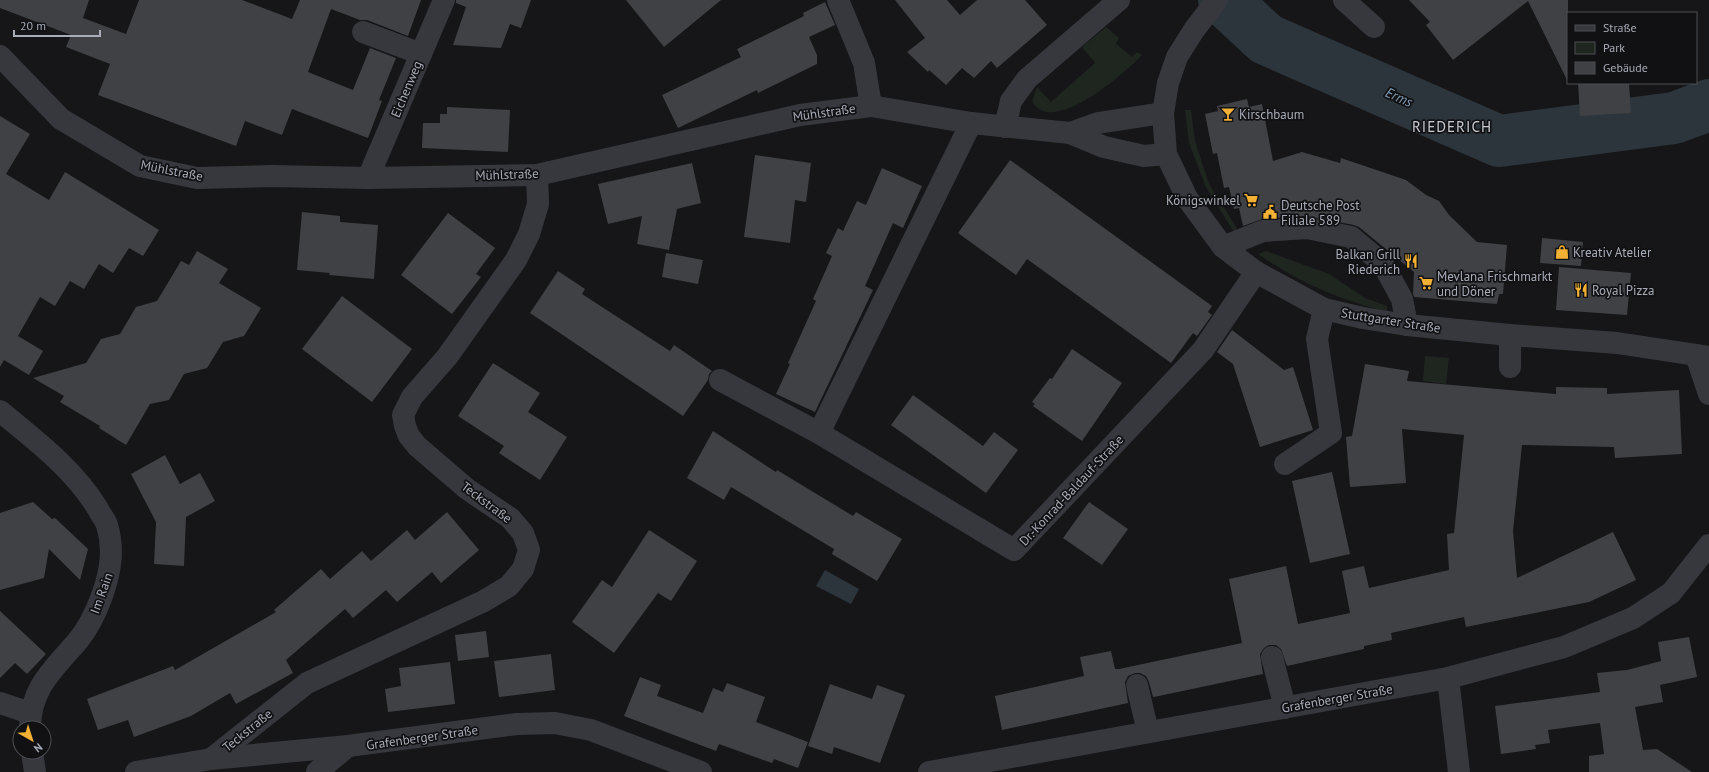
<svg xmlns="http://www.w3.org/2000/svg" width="1709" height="772" font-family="'PT Sans',sans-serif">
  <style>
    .green { fill: #1e261f }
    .water { fill: #2c353c }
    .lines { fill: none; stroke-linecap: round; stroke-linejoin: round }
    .river { stroke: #2c353c; stroke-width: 52 }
    .building { fill: #404145 }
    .minor { stroke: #37383d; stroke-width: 22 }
    .labels { text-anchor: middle; stroke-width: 3.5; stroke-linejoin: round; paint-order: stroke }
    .street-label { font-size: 13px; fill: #a8adb8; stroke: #111113 }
    .poi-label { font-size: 13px; fill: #a8adb8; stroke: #111113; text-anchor: start }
    .water-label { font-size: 14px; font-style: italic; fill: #7f9bb3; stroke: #111113 }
    .quarter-label { font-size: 15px; letter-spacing: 1px; fill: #c9ccd4; stroke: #111113 }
  </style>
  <rect width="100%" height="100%" fill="#161618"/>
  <g class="green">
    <path d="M1106,27l13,11 -3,6 16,13 5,-5 5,3c-17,18 -91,83 -110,46l5,-14 14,15 44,-39 -13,-16z"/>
    <polygon points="1185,110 1191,110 1195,141 1209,184 1238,230 1234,232 1206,187 1189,143"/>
    <path d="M1266,251l63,23 36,24 22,8v6c-47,-12 -89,-30 -129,-58z"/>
    <polygon points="1425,356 1449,358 1446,384 1423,381"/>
  </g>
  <polygon class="water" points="825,570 859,589 851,604 816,586"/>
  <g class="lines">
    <polyline class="river" points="1224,0 1266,39 1499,141 1674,118 1709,105"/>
  </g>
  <g class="building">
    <polygon points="0,0 89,0 83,18 126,34 139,0 242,0 292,19 300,0 421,0 408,36 367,20 360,20 331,9 308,72 353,90 370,48 396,58 379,100 382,101 368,138 292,109 282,135 245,121 236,146 98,95 110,64 66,47 71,35 0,8"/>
    <polygon points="456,0 531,0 521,28 510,24 501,48 453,45 466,7 456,3"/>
    <polygon points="626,0 721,0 664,47"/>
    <polygon points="895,0 947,0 960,15 977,0 1025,0 1047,25 997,68 991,61 974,78 962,68 946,85 929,70 928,72 907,52 925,38"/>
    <polygon points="1409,0 1568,0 1568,82 1528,1 1453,60 1426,25 1430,22"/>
    <polygon points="825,2 835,25 809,37 817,55 817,64 758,93 757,90 678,128 662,95 741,57 737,49 804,16 803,13"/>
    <polygon points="1578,83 1629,83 1631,113 1580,116"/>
    <polygon points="1247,99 1249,107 1262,104 1273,161 1302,152 1340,163 1341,158 1406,180 1426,195 1439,201 1449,215 1477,242 1507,245 1503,294 1499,294 1497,304 1414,297 1413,293 1414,272 1359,227 1354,225 1306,216 1262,219 1243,226 1239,208 1234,209 1229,187 1224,188 1217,153 1213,154 1205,114 1218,111 1217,106"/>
    <polygon points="447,107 510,110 508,152 422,148 423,123 440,123 440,114 447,114"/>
    <polygon points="0,116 30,134 6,174 49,200 65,172 159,230 143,256 129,248 113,273 99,264 84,289 70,281 55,306 40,297 18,336 43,351 29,375 4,360 0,367"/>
    <polygon points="755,155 811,163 806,202 795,200 790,243 744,237"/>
    <polygon points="1010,160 1212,306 1208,312 1212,315 1197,336 1193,333 1171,363 1027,259 1016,275 958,233"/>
    <polygon points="692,163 701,203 677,209 669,250 637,244 642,216 608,224 598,184"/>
    <polygon points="882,168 922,186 903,228 893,223 865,286 873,290 815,412 776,394 790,364 788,363 816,301 813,299 832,256 826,253 838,228 843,231 857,201 866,205"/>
    <polygon points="302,212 340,216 340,222 378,225 374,279 329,275 330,273 297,270"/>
    <polygon points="448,213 495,248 476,274 481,277 452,314 401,275"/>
    <polygon points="1542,238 1583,242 1581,266 1540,263"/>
    <polygon points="197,251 228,269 219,283 261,308 244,336 223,342 207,368 184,374 169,400 150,404 126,445 99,428 100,426 60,402 64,396 33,378 86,363 101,339 120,334 136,307 157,301 181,261 189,265"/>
    <polygon points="666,253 703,260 698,284 662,277"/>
    <polygon points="1559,267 1631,273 1627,315 1556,310"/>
    <polygon points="558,271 585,289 582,294 670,351 674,345 712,371 709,374 708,380 683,416 530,313"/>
    <polygon points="342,296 412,349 372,402 302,349"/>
    <polygon points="1232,330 1284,370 1293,367 1313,430 1260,447 1233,364 1217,352"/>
    <polygon points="1072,349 1122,383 1082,441 1033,406 1035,404 1032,402 1050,378 1052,379"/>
    <polygon points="493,363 540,393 528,412 567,437 540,480 499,453 504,446 458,416"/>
    <polygon points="1365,364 1409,371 1407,381 1556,394 1556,387 1607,388 1607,394 1679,390 1682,454 1615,458 1614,447 1522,445 1513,531 1517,578 1613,532 1636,580 1589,602 1466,627 1464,617 1391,633 1392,640 1364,646 1364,649 1287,666 1281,649 1276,645 1269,645 1264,648 1260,654 1263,674 1159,696 1153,697 1149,682 1146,676 1140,673 1135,673 1128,676 1125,682 1128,703 1002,730 995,696 1084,676 1080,657 1111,651 1115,669 1119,669 1242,643 1229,579 1286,566 1298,624 1350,613 1342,571 1364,566 1369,588 1449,570 1447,534 1454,533 1464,435 1402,429 1406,483 1350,487 1346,437 1352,436"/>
    <polygon points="913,395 983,446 994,432 1018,450 986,493 891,425"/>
    <polygon points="713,431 776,472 777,470 853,516 856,512 902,539 877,581 832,554 834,549 731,487 724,500 687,478"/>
    <polygon points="165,455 180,484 200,473 215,501 186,517 184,566 154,564 156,522 131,474"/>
    <polygon points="1332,472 1350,554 1310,563 1292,481"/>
    <polygon points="33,502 52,519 55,518 88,549 80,580 49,549 44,578 0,590 0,513"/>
    <polygon points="1089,502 1128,529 1102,565 1063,538"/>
    <polygon points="447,512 479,550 441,583 432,572 397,602 386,590 353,618 345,609 286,660 293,673 236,704 230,693 191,716 134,737 128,720 98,730 87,699 173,666 175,670 276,612 274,610 321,569 330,579 362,551 371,561 407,530 415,540"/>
    <polygon points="649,530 697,561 671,601 658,593 614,653 572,622 602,580 612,587"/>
    <polygon points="0,611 46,654 27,674 15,663 0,678"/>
    <polygon points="486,631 489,657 458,661 455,635"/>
    <polygon points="1689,637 1697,677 1660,685 1663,702 1635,707 1643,750 1657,749 1692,772 1589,772 1589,756 1604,754 1600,723 1548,730 1550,743 1535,745 1536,749 1501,754 1495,706 1600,692 1597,673 1627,670 1661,661 1658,642"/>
    <polygon points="551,654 555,690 499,697 494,661"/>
    <polygon points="450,662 455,704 388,712 385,689 401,686 399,668"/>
    <polygon points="640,677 661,685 657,696 703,713 713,688 723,692 727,683 765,697 756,722 808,742 798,768 774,759 772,763 719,744 716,751 624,716"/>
    <polygon points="830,684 872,699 877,685 905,695 880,763 834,747 832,754 808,746"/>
  </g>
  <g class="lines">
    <g class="minor">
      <polyline points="838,0 864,63 871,106"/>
      <polyline points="1217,0 1194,30 1177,57 1168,83 1163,113 1166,154 1187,198 1223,247 1256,272 1324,309 1363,318 1407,325 1510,335 1617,343 1709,357"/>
      <polyline points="1344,0 1374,27"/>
      <polyline points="363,32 421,54"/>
      <polyline points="0,56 61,119 140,166 197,178 273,176 368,178 537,175 800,115 871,106 971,123 1070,133 1104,147 1144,156 1166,154"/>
      <polyline points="1005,127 1011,101 1027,79 1119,0"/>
      <polyline points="1070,133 1098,123 1163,113"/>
      <polyline points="368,178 444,0"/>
      <polyline points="1223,247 1263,231 1307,228 1351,237 1383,264 1402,299 1407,325"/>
      <polyline points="1510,335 1510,367"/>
      <polyline points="1696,355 1709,394"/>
      <polyline points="720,380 819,433 1014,550 1203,350 1256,272"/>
      <path d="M0,411c35,29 74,58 98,98 2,5 7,10 9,16 7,24 4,44 -4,68 -6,17 -15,36 -27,50 -24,27 -46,47 -46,85"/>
      <polyline points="819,433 971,123"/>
      <polyline points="1285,464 1331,433 1317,339 1324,309"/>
      <polyline points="1272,657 1285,708"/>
      <polyline points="1448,678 1459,772"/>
      <polyline points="1137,685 1148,732"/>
      <polyline points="0,703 30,713"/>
      <polyline points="32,752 35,772"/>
      <polyline points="211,759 307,683 484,601 509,586 523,569 529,550 523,533 510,518 467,489 417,446 409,436 405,426 403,415 412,397 447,357 516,260 529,234 538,204 537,175"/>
      <polyline points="136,772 211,759 348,746 517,724 555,723 591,730 701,772"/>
      <polyline points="317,772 348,746"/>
      <polyline points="929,772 1448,678 1564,647 1633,618 1671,593 1709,545"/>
    </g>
  </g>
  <defs>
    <symbol id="bar-bare" viewBox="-9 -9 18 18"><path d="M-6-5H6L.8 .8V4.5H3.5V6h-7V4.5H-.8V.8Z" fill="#f2b134" stroke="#111113" stroke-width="2.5" paint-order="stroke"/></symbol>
    <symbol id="supermarket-bare" viewBox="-9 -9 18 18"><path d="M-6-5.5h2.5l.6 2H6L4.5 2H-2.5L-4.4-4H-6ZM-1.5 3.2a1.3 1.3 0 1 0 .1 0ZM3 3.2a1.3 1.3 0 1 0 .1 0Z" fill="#f2b134" stroke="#111113" stroke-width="2.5" paint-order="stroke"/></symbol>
    <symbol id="civic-bare" viewBox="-9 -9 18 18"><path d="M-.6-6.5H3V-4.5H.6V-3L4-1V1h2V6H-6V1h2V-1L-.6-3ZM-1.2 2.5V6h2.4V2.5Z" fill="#f2b134" stroke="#111113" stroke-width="2.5" paint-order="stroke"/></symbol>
    <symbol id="shop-bare" viewBox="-9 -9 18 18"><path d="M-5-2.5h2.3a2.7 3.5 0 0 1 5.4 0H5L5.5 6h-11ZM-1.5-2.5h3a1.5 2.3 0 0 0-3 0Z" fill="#f2b134" stroke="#111113" stroke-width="2.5" paint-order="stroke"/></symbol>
    <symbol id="restaurant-bare" viewBox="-9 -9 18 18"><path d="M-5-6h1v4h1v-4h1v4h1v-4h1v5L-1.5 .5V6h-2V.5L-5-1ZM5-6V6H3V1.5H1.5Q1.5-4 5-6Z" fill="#f2b134" stroke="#111113" stroke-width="2.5" paint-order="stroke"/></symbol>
  </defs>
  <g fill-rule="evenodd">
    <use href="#bar-bare" x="1218" y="104" width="20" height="20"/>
    <use href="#supermarket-bare" x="1241" y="190" width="20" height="20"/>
    <use href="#civic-bare" x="1260" y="202" width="20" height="20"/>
    <use href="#shop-bare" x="1552" y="242" width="20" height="20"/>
    <use href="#restaurant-bare" x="1401" y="251" width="20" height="20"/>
    <use href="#supermarket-bare" x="1416" y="273" width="20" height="20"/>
    <use href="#restaurant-bare" x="1571" y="280" width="20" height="20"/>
  </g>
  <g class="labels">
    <g class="street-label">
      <text transform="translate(406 89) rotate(-67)" y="5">Eichenweg</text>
      <text transform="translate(824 112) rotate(-8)" y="5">Mühlstraße</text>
      <text transform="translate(172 170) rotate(11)" y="5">Mühlstraße</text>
      <text transform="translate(507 174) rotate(-2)" y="5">Mühlstraße</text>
      <text transform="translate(1391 320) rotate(9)" y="5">Stuttgarter Straße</text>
      <text transform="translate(1071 490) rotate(-47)" y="5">Dr.-Konrad-Baldauf-Straße</text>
      <text transform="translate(487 502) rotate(37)" y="5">Teckstraße</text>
      <text transform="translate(101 593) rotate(-70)" y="5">Im Rain</text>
      <text transform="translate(1337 698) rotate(-10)" y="5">Grafenberger Straße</text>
      <text transform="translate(247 730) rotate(-39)" y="5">Teckstraße</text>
      <text transform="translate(422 737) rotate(-8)" y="5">Grafenberger Straße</text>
    </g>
    <g class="poi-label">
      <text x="1239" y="119">Kirschbaum</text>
      <text x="1240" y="205" text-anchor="end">Königswinkel</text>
      <text x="1281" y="210">Deutsche Post<tspan x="1281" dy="15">Filiale 589</tspan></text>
      <text x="1573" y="257">Kreativ Atelier</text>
      <text x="1400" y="259" text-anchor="end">Balkan Grill<tspan x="1400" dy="15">Riederich</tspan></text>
      <text x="1437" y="281">Mevlana Frischmarkt<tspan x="1437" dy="15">und Döner</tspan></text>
      <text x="1592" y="295">Royal Pizza</text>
    </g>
    <g class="water-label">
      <text transform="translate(1399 97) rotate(24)" y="5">Erms</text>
    </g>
    <g class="quarter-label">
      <text x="1452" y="132">RIEDERICH</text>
    </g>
  </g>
  <rect x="1567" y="12" width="130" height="72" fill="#111113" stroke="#4d4f55"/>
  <rect x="1575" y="25" width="20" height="6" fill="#37383d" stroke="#4d4f55"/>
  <text x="1603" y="32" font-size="12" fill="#a8adb8">Straße</text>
  <rect x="1575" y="42" width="20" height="12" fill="#1e261f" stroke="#4d4f55"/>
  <text x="1603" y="52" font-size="12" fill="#a8adb8">Park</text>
  <rect x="1575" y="62" width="20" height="12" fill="#404145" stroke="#4d4f55"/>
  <text x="1603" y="72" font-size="12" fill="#a8adb8">Gebäude</text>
  <g transform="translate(32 740) rotate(141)"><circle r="19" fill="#111113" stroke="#4d4f55"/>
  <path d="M0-3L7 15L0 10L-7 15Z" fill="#f2b134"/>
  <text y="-6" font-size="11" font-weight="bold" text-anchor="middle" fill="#a8adb8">N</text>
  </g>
  <path d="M14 30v6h86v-6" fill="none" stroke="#a8adb8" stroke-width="2"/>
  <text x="20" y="30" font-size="12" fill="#a8adb8" stroke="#111113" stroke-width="3" paint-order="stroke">20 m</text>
</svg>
